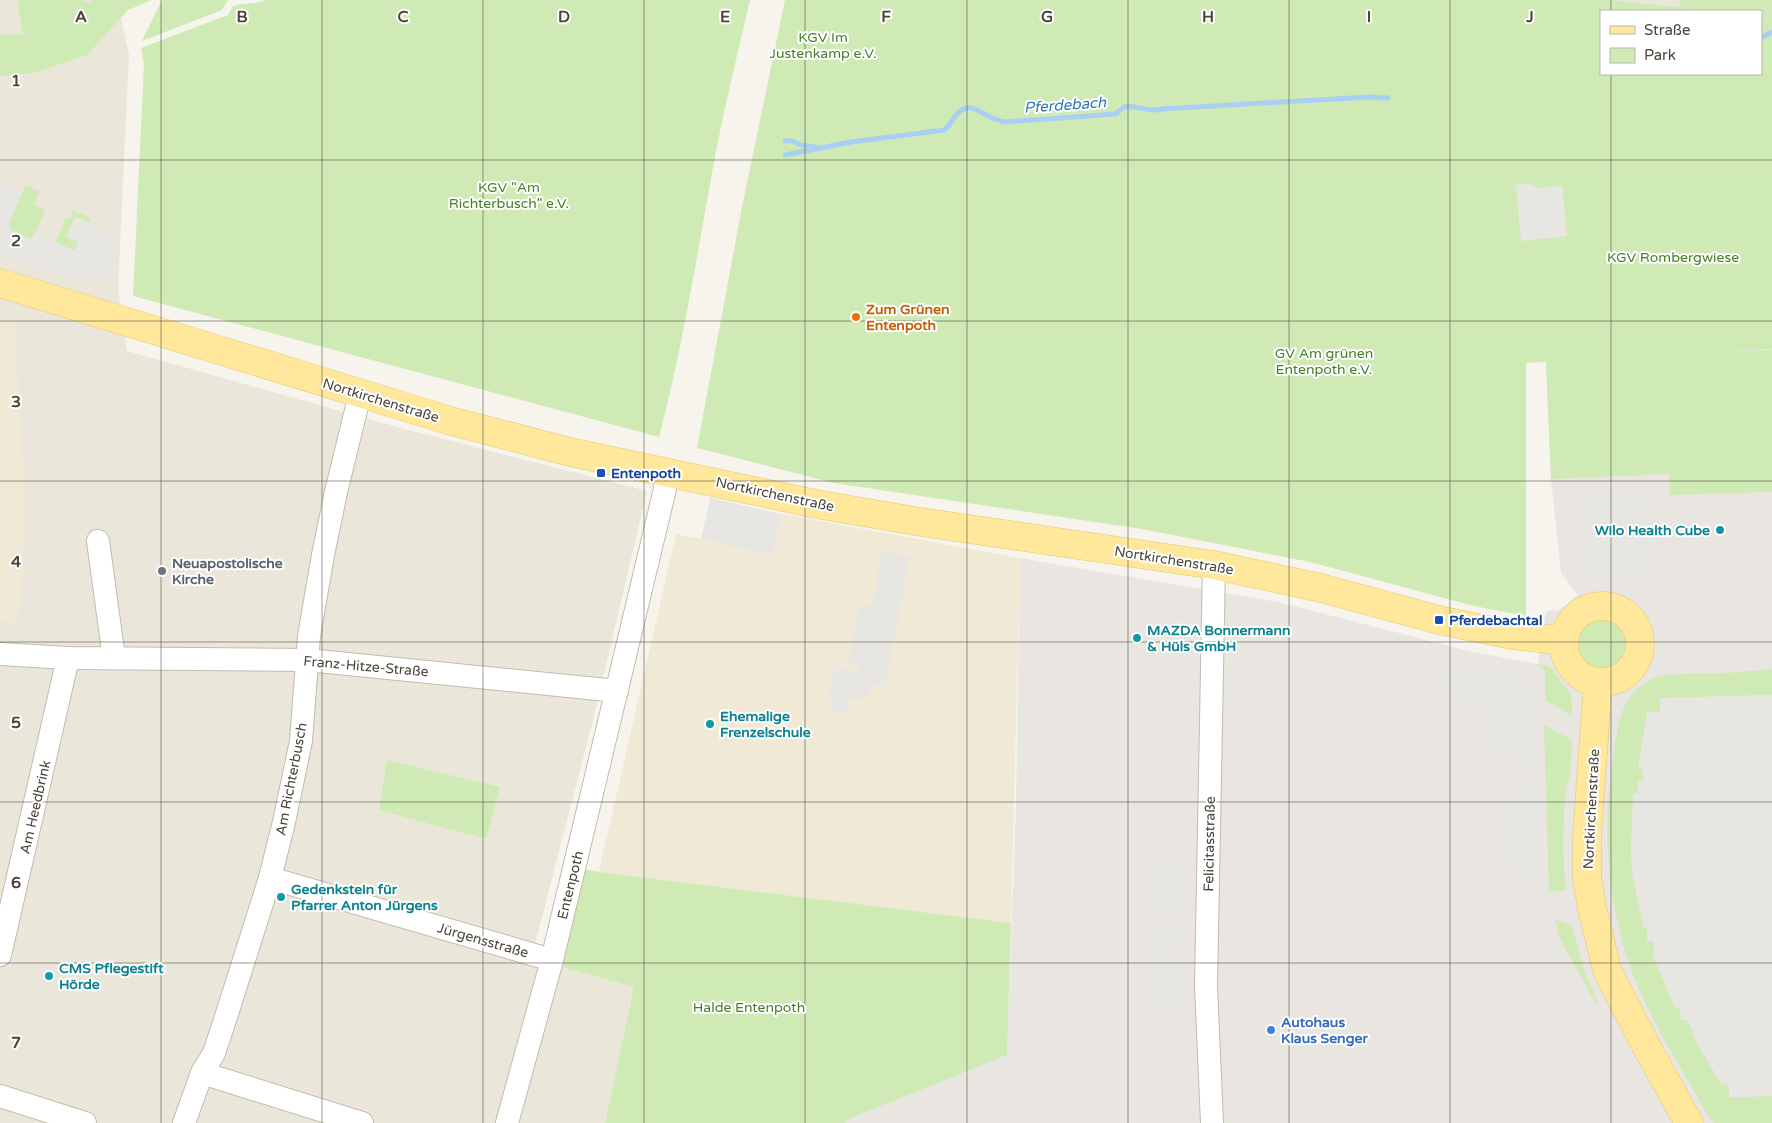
<svg xmlns="http://www.w3.org/2000/svg" width="1772" height="1123" font-family="'Varela Round',sans-serif">
  <style>
    .residential { fill: #eae6da }
    .industrial { fill: #e9e5e0 }
    .education { fill: #efe9d6 }
    .green { fill: #cfeab5; fill-rule: evenodd }
    .parking { fill: #e8e6e3 }
    .lines { fill: none; stroke-linecap: round; stroke-linejoin: round }
    .stream { stroke: #a9d0f2; stroke-width: 5 }
    .minor-casing { stroke: #c2bcae; stroke-width: 24 }
    .major-casing { stroke: #e6c86a; stroke-width: 29 }
    .minor { stroke: #fff; stroke-width: 22 }
    .major { stroke: #ffe89c; stroke-width: 28 }
    .grid { fill: none; stroke: #4b4539; stroke-width: 1; stroke-opacity: 0.55 }
    .food-dot { fill: #e8710a; stroke: #fff; stroke-width: 2 }
    .transit-dot { fill: #1a4fb4; stroke: #fff; stroke-width: 2 }
    .culture-dot { fill: #0f9aa8; stroke: #fff; stroke-width: 2 }
    .worship-dot { fill: #6b7280; stroke: #fff; stroke-width: 2 }
    .shop-dot { fill: #3f7fe0; stroke: #fff; stroke-width: 2 }
    .labels { text-anchor: middle; stroke-width: 4; stroke-linejoin: round; paint-order: stroke }
    .park-label { font-size: 14px; fill: #457f2a; stroke: #fff }
    .food-label { font-size: 14px; font-weight: bold; fill: #c56008; stroke: #fff; text-anchor: start }
    .street-label { font-size: 14px; fill: #4b4539; stroke: #fff }
    .transit-label { font-size: 14px; font-weight: bold; fill: #164399; stroke: #fff; text-anchor: start }
    .culture-label { font-size: 14px; font-weight: bold; fill: #0d838f; stroke: #fff; text-anchor: start }
    .worship-label { font-size: 14px; font-weight: bold; fill: #5b616d; stroke: #fff; text-anchor: start }
    .shop-label { font-size: 14px; font-weight: bold; fill: #366cbe; stroke: #fff; text-anchor: start }
    .water-label { font-size: 15px; font-style: italic; fill: #2f77ba; stroke: #fff }
    .grid-label { font-size: 16px; text-anchor: middle; font-weight: bold; fill: #4b4539; stroke: #fff; stroke-width: 4; stroke-linejoin: round; paint-order: stroke }
  </style>
  <rect width="100%" height="100%" fill="#f6f4ec"/>
  <g class="residential">
    <polygon points="0,0 117,0 129,54 118,290 127,351 401,428 647,491 594,716 531,960 558,966 634,987 605,1123 0,1123"/>
    <polygon points="1609,0 1681,0 1679,7"/>
  </g>
  <polygon class="industrial" points="1772,349 1772,1123 846,1123 849,1119 1007,1055 1016,807 1020,558 1278,602 1473,652 1538,664 1546,611 1559,610 1578,595 1561,573 1551,479 1546,361"/>
  <g class="education">
    <polygon points="4,316 14,318 23,464 25,520 23,574 17,623 0,622 0,326 2,327"/>
    <polygon points="782,514 1020,558 1011,923 599,872 676,534 772,554"/>
  </g>
  <g class="green">
    <polygon points="17,0 80,0 91,3 92,0 152,0 128,10 87,55 34,73 0,76 0,35 23,34"/>
    <polygon points="162,0 230,0 227,1 222,10 142,41"/>
    <path d="M265,0h485c-12,52 -25,104 -35,156 -17,94 -32,189 -56,281l-526,-141 11,-232 -3,-16 87,-33 5,-9c12,-4 21,-1 32,-6z"/>
    <path d="M785,0h824l70,7 2,-7h91v349l-58,3 58,-2v142l-102,3 -1,-21 -118,5 -5,-117 -20,1v253l-52,-10 -164,-44 -168,-33 -308,-46 -137,-35 45,-241zM1601,11h160v63h-160z"/>
    <polygon points="25,186 40,191 34,205 45,210 32,239 11,231 9,224"/>
    <polygon points="73,210 91,218 89,223 75,217 79,242 75,251 55,242 66,218 70,219"/>
    <circle cx="1602" cy="646" r="26"/>
    <polygon points="1538,664 1547,666 1552,669 1571,695 1572,716 1545,700 1545,672"/>
    <path d="M1772,669v26l-111,3 -1,13 -22,57h5l1,13 -6,13h-5l-1,79 12,55 3,1 7,12v13l-2,1 23,52 5,1 1,12h13v12l-3,1 30,51 8,1v12l43,-1v27h-58l-8,-11c-21,-37 -44,-74 -62,-112 -36,-77 -44,-165 -30,-248 5,-28 6,-55 34,-71 19,-11 57,-6 79,-8 15,-1 30,-3 45,-4z"/>
    <polygon points="1544,725 1572,740 1570,775 1566,790 1564,810 1563,850 1566,890 1549,892"/>
    <polygon points="387,760 500,787 486,839 379,810"/>
    <polygon points="582,869 599,872 1011,923 1007,1055 849,1119 846,1123 605,1123 634,987 558,966"/>
    <polygon points="1555,920 1572,925 1584,970 1598,1003 1596,1004 1560,939"/>
  </g>
  <g class="parking">
    <polygon points="0,182 22,192 9,224 11,231 31,239 34,233 75,251 78,242 66,237 75,217 117,235 108,258 116,261 109,281 93,276 90,285 0,256"/>
    <polygon points="1530,184 1540,188 1562,186 1567,236 1521,241 1516,185"/>
    <polygon points="1656,493 1658,558 1645,559 1646,578 1586,580 1583,495"/>
    <polygon points="710,498 782,514 772,555 701,539"/>
    <polygon points="882,551 910,556 885,687 871,684 870,691 865,698 850,700 846,714 830,710 832,700 827,698 835,665 859,672 860,667 848,664 860,604 872,606"/>
    <polygon points="1439,656 1536,678 1536,697 1542,698 1541,739 1543,878 1500,875 1501,787 1525,787 1526,764 1488,763 1489,754 1494,753 1476,735 1486,730 1486,718 1480,707 1473,704 1461,708 1451,707 1437,690"/>
    <polygon points="1772,695 1772,1096 1729,1097 1729,1085 1721,1084 1652,955 1654,954 1654,941 1647,941 1647,929 1644,928 1632,873 1631,848 1633,794 1638,793 1638,781 1644,780 1643,769 1638,768 1647,712 1660,711 1660,698"/>
    <polygon points="1148,860 1188,860 1188,886 1177,886 1177,891 1187,891 1187,916 1175,916 1175,928 1186,929 1186,952 1175,952 1174,960 1186,961 1185,986 1175,986 1174,991 1186,991 1186,1015 1159,1015 1159,1007 1147,1007 1148,933 1160,933 1160,911 1148,911"/>
  </g>
  <g class="lines">
    <g class="stream">
      <polyline points="1761,38 1772,32"/>
      <polyline points="785,141 792,141 801,145 821,148"/>
      <path d="M785,155l66,-13 93,-12c7,-5 9,-13 16,-19 11,-9 22,3 33,7 3,2 8,3 11,4l111,-8c4,-2 6,-6 10,-7 11,-3 22,6 36,2l208,-12 19,1"/>
    </g>
    <defs>
      <g id="minor">
        <polyline points="98,541 114,658"/>
        <polyline points="0,654 68,658 308,660 617,691"/>
        <polyline points="270,878 552,960"/>
        <polyline points="0,955 68,658"/>
        <polyline points="202,1073 362,1123"/>
        <polyline points="0,1096 85,1123"/>
        <polyline points="184,1123 202,1073 214,1053 225,1020 270,878 284,822 301,741 309,636 323,555 336,492 360,394"/>
        <polyline points="507,1123 552,960 665,489 666,471"/>
        <polyline points="1212,1123 1206,986 1214,565"/>
      </g>
      <g id="major">
        <polyline points="0,283 451,421 570,452 816,504 921,522 1214,565 1321,588 1439,620 1512,635 1565,641"/>
        <circle cx="1602" cy="644" r="38"/>
        <polyline points="1598,682 1587,836 1587,878 1592,908 1607,970 1645,1044 1689,1123"/>
      </g>
    </defs>
    <use href="#minor" class="minor-casing"/>
    <use href="#major" class="major-casing"/>
    <use href="#minor" class="minor"/>
    <use href="#major" class="major"/>
  </g>
  <path class="grid" d="M161,0v1123M322,0v1123M483,0v1123M644,0v1123M805,0v1123M967,0v1123M1128,0v1123M1289,0v1123M1450,0v1123M1611,0v11M1611,74v1049M0,160h1772M0,321h1772M0,481h1772M0,642h1772M0,802h1772M0,963h1772"/>
  <circle class="food-dot" cx="856" cy="317" r="5"/>
  <g class="transit-dot">
    <rect x="596" y="468" width="10" height="10" rx="2.5"/>
    <rect x="1434" y="615" width="10" height="10" rx="2.5"/>
  </g>
  <g class="culture-dot">
    <circle cx="1720" cy="530" r="5"/>
    <circle cx="1137" cy="638" r="5"/>
    <circle cx="710" cy="724" r="5"/>
    <circle cx="281" cy="897" r="5"/>
    <circle cx="49" cy="976" r="5"/>
  </g>
  <circle class="worship-dot" cx="162" cy="571" r="5"/>
  <circle class="shop-dot" cx="1271" cy="1030" r="5"/>
  <g class="labels">
    <g class="park-label">
      <text x="823" y="42">KGV Im<tspan x="823" dy="16">Justenkamp e.V.</tspan></text>
      <text x="509" y="192">KGV "Am<tspan x="509" dy="16">Richterbusch" e.V.</tspan></text>
      <text x="1673" y="262">KGV Rombergwiese</text>
      <text x="1324" y="358">GV Am grünen<tspan x="1324" dy="16">Entenpoth e.V.</tspan></text>
      <text x="749" y="1012">Halde Entenpoth</text>
    </g>
    <g class="food-label">
      <text x="866" y="314">Zum Grünen<tspan x="866" dy="16">Entenpoth</tspan></text>
    </g>
    <g class="street-label">
      <text transform="translate(381 400) rotate(17)" y="5">Nortkirchenstraße</text>
      <text transform="translate(775 494) rotate(12)" y="5">Nortkirchenstraße</text>
      <text transform="translate(1174 560) rotate(9)" y="5">Nortkirchenstraße</text>
      <text transform="translate(366 666) rotate(5)" y="5">Franz-Hitze-Straße</text>
      <text transform="translate(291 779) rotate(-79)" y="5">Am Richterbusch</text>
      <text transform="translate(35 807) rotate(-77)" y="5">Am Heedbrink</text>
      <text transform="translate(1591 809) rotate(-87)" y="5">Nortkirchenstraße</text>
      <text transform="translate(1209 844) rotate(-89)" y="5">Felicitasstraße</text>
      <text transform="translate(570 885) rotate(-76)" y="5">Entenpoth</text>
      <text transform="translate(483 940) rotate(16)" y="5">Jürgensstraße</text>
    </g>
    <g class="transit-label">
      <text x="611" y="478">Entenpoth</text>
      <text x="1449" y="625">Pferdebachtal</text>
    </g>
    <g class="culture-label">
      <text x="1710" y="535" text-anchor="end">Wilo Health Cube</text>
      <text x="1147" y="635">MAZDA Bonnermann<tspan x="1147" dy="16">&amp; Hüls GmbH</tspan></text>
      <text x="720" y="721">Ehemalige<tspan x="720" dy="16">Frenzelschule</tspan></text>
      <text x="291" y="894">Gedenkstein für<tspan x="291" dy="16">Pfarrer Anton Jürgens</tspan></text>
      <text x="59" y="973">CMS Pflegestift<tspan x="59" dy="16">Hörde</tspan></text>
    </g>
    <g class="worship-label">
      <text x="172" y="568">Neuapostolische<tspan x="172" dy="16">Kirche</tspan></text>
    </g>
    <g class="shop-label">
      <text x="1281" y="1027">Autohaus<tspan x="1281" dy="16">Klaus Senger</tspan></text>
    </g>
    <g class="water-label">
      <text transform="translate(1065 105) rotate(-4)" y="5">Pferdebach</text>
    </g>
  </g>
  <g class="grid-label">
    <text x="81" y="22">A</text>
    <text x="242" y="22">B</text>
    <text x="403" y="22">C</text>
    <text x="564" y="22">D</text>
    <text x="725" y="22">E</text>
    <text x="886" y="22">F</text>
    <text x="1047" y="22">G</text>
    <text x="1208" y="22">H</text>
    <text x="1369" y="22">I</text>
    <text x="1530" y="22">J</text>
    <text x="16" y="86">1</text>
    <text x="16" y="246">2</text>
    <text x="16" y="407">3</text>
    <text x="16" y="567">4</text>
    <text x="16" y="728">5</text>
    <text x="16" y="888">6</text>
    <text x="16" y="1048">7</text>
  </g>
  <rect x="1600" y="10" width="162" height="65" fill="#ffffff" stroke="#b7b5b0"/>
  <rect x="1610" y="26" width="25" height="8" fill="#ffe89c" stroke="#b7b5b0"/>
  <text x="1644" y="35" font-size="15" fill="#4b4539">Straße</text>
  <rect x="1610" y="48" width="25" height="15" fill="#cfeab5" stroke="#b7b5b0"/>
  <text x="1644" y="60" font-size="15" fill="#4b4539">Park</text>
</svg>
